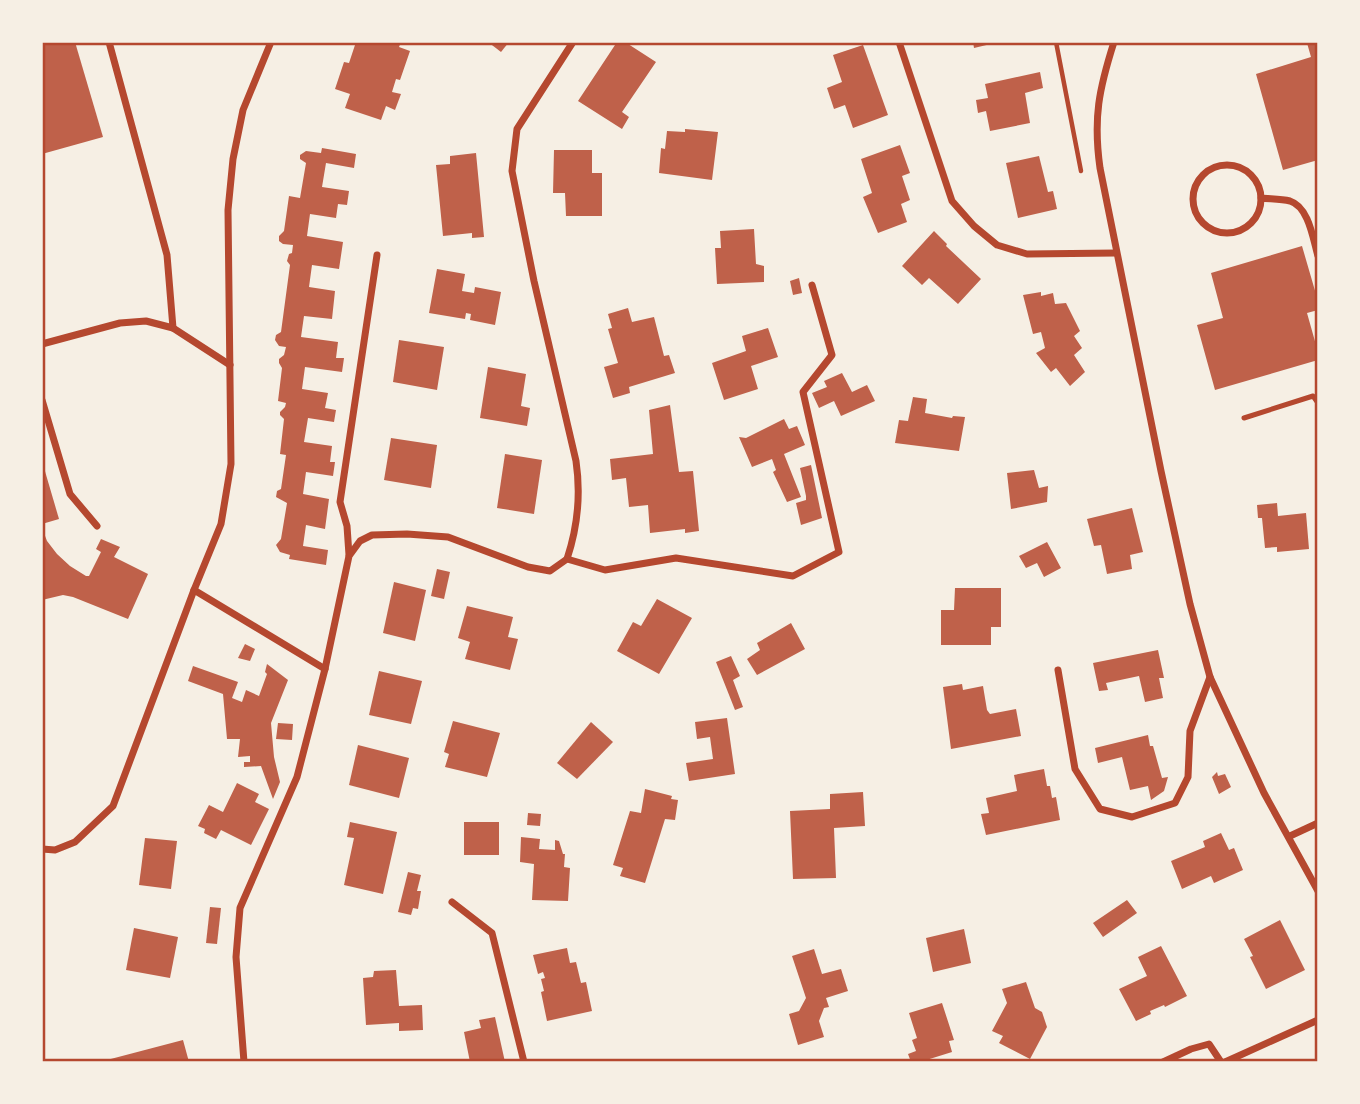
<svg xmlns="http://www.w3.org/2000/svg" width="1360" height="1104" font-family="Mulish,sans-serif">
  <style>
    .building { fill: #bf614a }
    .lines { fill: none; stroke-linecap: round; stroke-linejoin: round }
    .path { stroke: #b5482f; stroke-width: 4.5 }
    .service { stroke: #b5482f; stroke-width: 5 }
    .minor { stroke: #b5482f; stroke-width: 7 }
    .neatline { fill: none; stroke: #b5482f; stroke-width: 2.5 }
  </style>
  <rect width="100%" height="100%" fill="#f6efe4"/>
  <g class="building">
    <polygon points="42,42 75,42 103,137 42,154"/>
    <polygon points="356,42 401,42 399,47 410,51 400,80 396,79 392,92 401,94 395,110 386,106 381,120 345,108 350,94 335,89 344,62 349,63"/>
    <polygon points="488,42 509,42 501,52"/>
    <polygon points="617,42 625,42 656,62 622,112 629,117 622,129 578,101"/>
    <polygon points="973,42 995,42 995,43 974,48"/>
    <polygon points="1318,42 1318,160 1283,170 1256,74 1311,57 1307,43"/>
    <polygon points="863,45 888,115 853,128 845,105 834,109 827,88 842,82 833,55"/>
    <polygon points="1040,72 1043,88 1025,93 1030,123 990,131 986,111 978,113 976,100 988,98 985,84"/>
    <polygon points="685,129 718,132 712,180 659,173 661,148 665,149 667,131 685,132"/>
    <polygon points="900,145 910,173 902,176 910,200 901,204 907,222 878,233 863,197 872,193 861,159"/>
    <polygon points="322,148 356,154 354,168 326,163 322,187 349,191 347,205 338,204 336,218 310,214 307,236 343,242 339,269 312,265 309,287 335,291 332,319 304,316 301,337 338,342 336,358 344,358 342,372 305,367 302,389 328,393 325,408 336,410 334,422 308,418 304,442 332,446 330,462 335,462 333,476 306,472 303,494 329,499 325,529 306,525 303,546 328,550 326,565 289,559 290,555 280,552 276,545 281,539 287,503 276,497 277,491 281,489 286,455 280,454 284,419 280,415 280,412 285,407 286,403 278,401 282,368 279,363 279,359 284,355 286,347 279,346 275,340 276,335 281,332 290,265 287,261 289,254 292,253 293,245 283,244 279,241 279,236 284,231 289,196 300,198 306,163 300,159 300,155 306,151 321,153"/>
    <polygon points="554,150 592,150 592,173 602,173 602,216 566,216 565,193 553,193"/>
    <polygon points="476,153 484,237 472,238 472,233 443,236 436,165 450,164 450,156"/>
    <polygon points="1039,156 1048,192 1053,191 1057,209 1018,218 1006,163"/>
    <polygon points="754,229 756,264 764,266 764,282 717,284 715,248 721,248 720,231"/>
    <polygon points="934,231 947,244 946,246 981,279 958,304 929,278 922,285 902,266"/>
    <polygon points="1302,246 1318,301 1318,310 1307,313 1318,352 1318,360 1215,390 1197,325 1223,318 1211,273"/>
    <polygon points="437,269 465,274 462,291 474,293 475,287 501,292 495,325 470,320 471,314 466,313 465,319 429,313"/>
    <polygon points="799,278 802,293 793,295 790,281"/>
    <polygon points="1041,292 1041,296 1053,293 1055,304 1066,303 1080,331 1074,336 1082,348 1074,355 1085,372 1070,386 1056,368 1051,372 1036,353 1045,348 1041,332 1033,334 1023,295"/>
    <polygon points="628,308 632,322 654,317 664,356 669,355 675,373 629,387 630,393 613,398 604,367 618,363 608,329 612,328 608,314"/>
    <polygon points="768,328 778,357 751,366 758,389 724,400 712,363 746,351 742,336"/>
    <polygon points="399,340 444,347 437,390 393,382"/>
    <polygon points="488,367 526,374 521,406 530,408 527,426 480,418"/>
    <polygon points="842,373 852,392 867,385 875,401 841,416 834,401 819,408 812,393 827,387 824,381"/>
    <polygon points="913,397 927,399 925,413 952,418 953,416 965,417 959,451 895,443 899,420 908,421"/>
    <polygon points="670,405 679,472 693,471 699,531 685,533 685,529 650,533 648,505 629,507 626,478 612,480 610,459 653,454 649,410"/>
    <polygon points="784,419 789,429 797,426 805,445 784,454 801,497 787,502 773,472 776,470 772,459 752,467 739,437 746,438"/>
    <polygon points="391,438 437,445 431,488 384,480"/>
    <polygon points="505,454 542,460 534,514 497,508"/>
    <polygon points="42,461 59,519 42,524"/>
    <polygon points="811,465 822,518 801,525 796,503 806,500 806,496 800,468"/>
    <polygon points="1034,470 1039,488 1048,486 1047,502 1011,509 1007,473"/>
    <polygon points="1277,503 1278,516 1306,513 1309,549 1277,552 1277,547 1265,548 1262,518 1258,518 1257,505"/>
    <polygon points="1132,508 1143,552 1130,555 1132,569 1107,574 1101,545 1094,546 1087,519"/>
    <polygon points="42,528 47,541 57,554 70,566 86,576 89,576 101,552 96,549 101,539 120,547 114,557 148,574 128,619 73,597 63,595 42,600"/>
    <polygon points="1047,542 1061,568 1044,577 1037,563 1026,568 1019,556"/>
    <polygon points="437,569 450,572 444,599 431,596"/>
    <polygon points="394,582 426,590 415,641 383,633"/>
    <polygon points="955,588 1001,588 1001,627 991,627 991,645 941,645 941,610 954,610"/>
    <polygon points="657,599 692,618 659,674 617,651 633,622 641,626"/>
    <polygon points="467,606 513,617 508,637 518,639 510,670 465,659 470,642 458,638"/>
    <polygon points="791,623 805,649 757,675 747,659 760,650 757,643"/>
    <polygon points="245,644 255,649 250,661 238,658"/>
    <polygon points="1158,650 1164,678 1159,678 1163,698 1145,702 1139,676 1106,683 1108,690 1099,691 1093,663"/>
    <polygon points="731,656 740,676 733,680 743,707 735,710 716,662"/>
    <polygon points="267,664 288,680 271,723 274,757 280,782 273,799 261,766 244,767 244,762 250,762 250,756 238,757 240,739 227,739 223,694 188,681 193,666 238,682 232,698 242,702 246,690 259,696 267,674 265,672"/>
    <polygon points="379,671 422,681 411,724 369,715"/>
    <polygon points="962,684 963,690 983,686 987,710 990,714 1016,709 1021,736 951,749 943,687"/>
    <polygon points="727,718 735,774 689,781 686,763 713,759 710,737 697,739 695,722"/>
    <polygon points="453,721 500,733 487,777 445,767 449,754 444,752"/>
    <polygon points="591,722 613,742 577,779 557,763"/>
    <polygon points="278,723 293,724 292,740 276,739"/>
    <polygon points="1148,735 1150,746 1153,746 1162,778 1168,777 1164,791 1151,800 1148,786 1130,790 1122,757 1098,763 1095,748"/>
    <polygon points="358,745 409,758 399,798 349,785"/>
    <polygon points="1044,769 1047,786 1050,786 1052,798 1056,797 1060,820 986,835 981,814 989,813 986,798 1017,791 1014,775"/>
    <polygon points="1217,772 1218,776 1225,774 1231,787 1219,794 1212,777"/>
    <polygon points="237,783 259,794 255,802 269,809 251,845 221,830 216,839 204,833 205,829 198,826 209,805 223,812"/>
    <polygon points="645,789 672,796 671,799 678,800 675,820 665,819 645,883 620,876 623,868 613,865 630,811 641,813"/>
    <polygon points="863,792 865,826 834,828 836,878 793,879 790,811 830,809 830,794"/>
    <polygon points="528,813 541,814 540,826 527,825"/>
    <polygon points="350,822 397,832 383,894 344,885 354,838 347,837"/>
    <rect x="464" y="822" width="35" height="33"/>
    <polygon points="1221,833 1229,850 1234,848 1243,870 1214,883 1211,876 1182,889 1171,861 1205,847 1203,841"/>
    <polygon points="521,837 540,839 539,849 555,850 555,840 559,841 563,854 565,854 564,867 570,868 568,901 532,900 534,864 520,862"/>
    <polygon points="145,838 177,841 171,889 139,885"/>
    <polygon points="408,872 421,875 417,891 421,891 418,909 413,908 411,915 398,912"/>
    <polygon points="1127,900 1137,913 1103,937 1093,923"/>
    <polygon points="210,907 221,908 217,944 206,943"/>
    <polygon points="1280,920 1305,970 1266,989 1250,957 1253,956 1244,939"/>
    <polygon points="134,928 178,937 170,978 126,970"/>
    <polygon points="964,929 971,963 933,972 926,938"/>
    <polygon points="1161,946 1187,996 1165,1007 1164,1005 1150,1011 1151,1014 1136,1021 1119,989 1147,976 1138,957"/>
    <polygon points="567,948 570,963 576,962 581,983 586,982 592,1011 547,1021 541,992 544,991 541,979 545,978 543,972 538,974 533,955"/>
    <polygon points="814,949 822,974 841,969 848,991 826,998 829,1007 824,1008 819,1021 824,1037 798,1045 789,1014 799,1011 806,998 792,956"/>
    <polygon points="396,970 399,1006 422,1005 423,1030 399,1031 399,1023 366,1025 363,978 373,977 374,971"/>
    <polygon points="1026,982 1035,1008 1042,1012 1047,1027 1030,1059 999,1043 1003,1036 992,1031 1007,1003 1002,989"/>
    <polygon points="942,1003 954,1040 949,1041 952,1052 920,1062 911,1062 908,1054 916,1051 912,1040 917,1038 909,1013"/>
    <polygon points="495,1017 505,1062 470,1062 464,1032 481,1028 479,1020"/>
    <polygon points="183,1040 189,1062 103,1062 103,1061"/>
  </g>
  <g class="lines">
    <polyline class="path" points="1056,42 1081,171"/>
    <polyline class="service" points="1244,418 1313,396 1318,403"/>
    <g class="minor">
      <polyline points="109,42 167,255 173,328 230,365"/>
      <polyline points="899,42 952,201 974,226 997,245 1027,254 1116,253"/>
      <path d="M1114,42c-15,47 -21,76 -14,126l61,303 29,133 20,73 54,116 54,98"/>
      <circle cx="1227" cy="199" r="34"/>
      <path d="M1261,198c9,1 20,1 29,3 19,6 23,38 28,55"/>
      <polyline points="42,344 120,323 146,321 173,328"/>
      <polyline points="42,400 70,494 97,526"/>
      <polyline points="349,555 347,526 340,502 377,255"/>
      <path d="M567,559c11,-33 14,-64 9,-98l-42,-180 -22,-110 5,-42 56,-87"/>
      <polyline points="194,590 325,669"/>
      <polyline points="1058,670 1075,769 1100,809 1132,817 1175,803 1188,777 1190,731 1210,677"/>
      <polyline points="1290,836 1318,823"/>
      <polyline points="42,849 55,850 75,842 113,806 194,590 221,524 231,464 228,210 233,159 243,110 271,42"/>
      <polyline points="452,902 492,933 524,1062"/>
      <polyline points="244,1062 236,957 240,908 297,777 325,669 349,556 360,541 372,535 407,534 448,537 528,567 550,571 567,559 605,570 676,558 793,576 839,552 803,392 832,355 812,285"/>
      <polyline points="1163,1062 1191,1049 1209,1044 1221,1062"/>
      <polyline points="1225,1062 1318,1020"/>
    </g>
  </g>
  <rect width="1360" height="1104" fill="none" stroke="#f6efe4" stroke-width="88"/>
  <rect x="44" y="44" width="1272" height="1016" class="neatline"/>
</svg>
